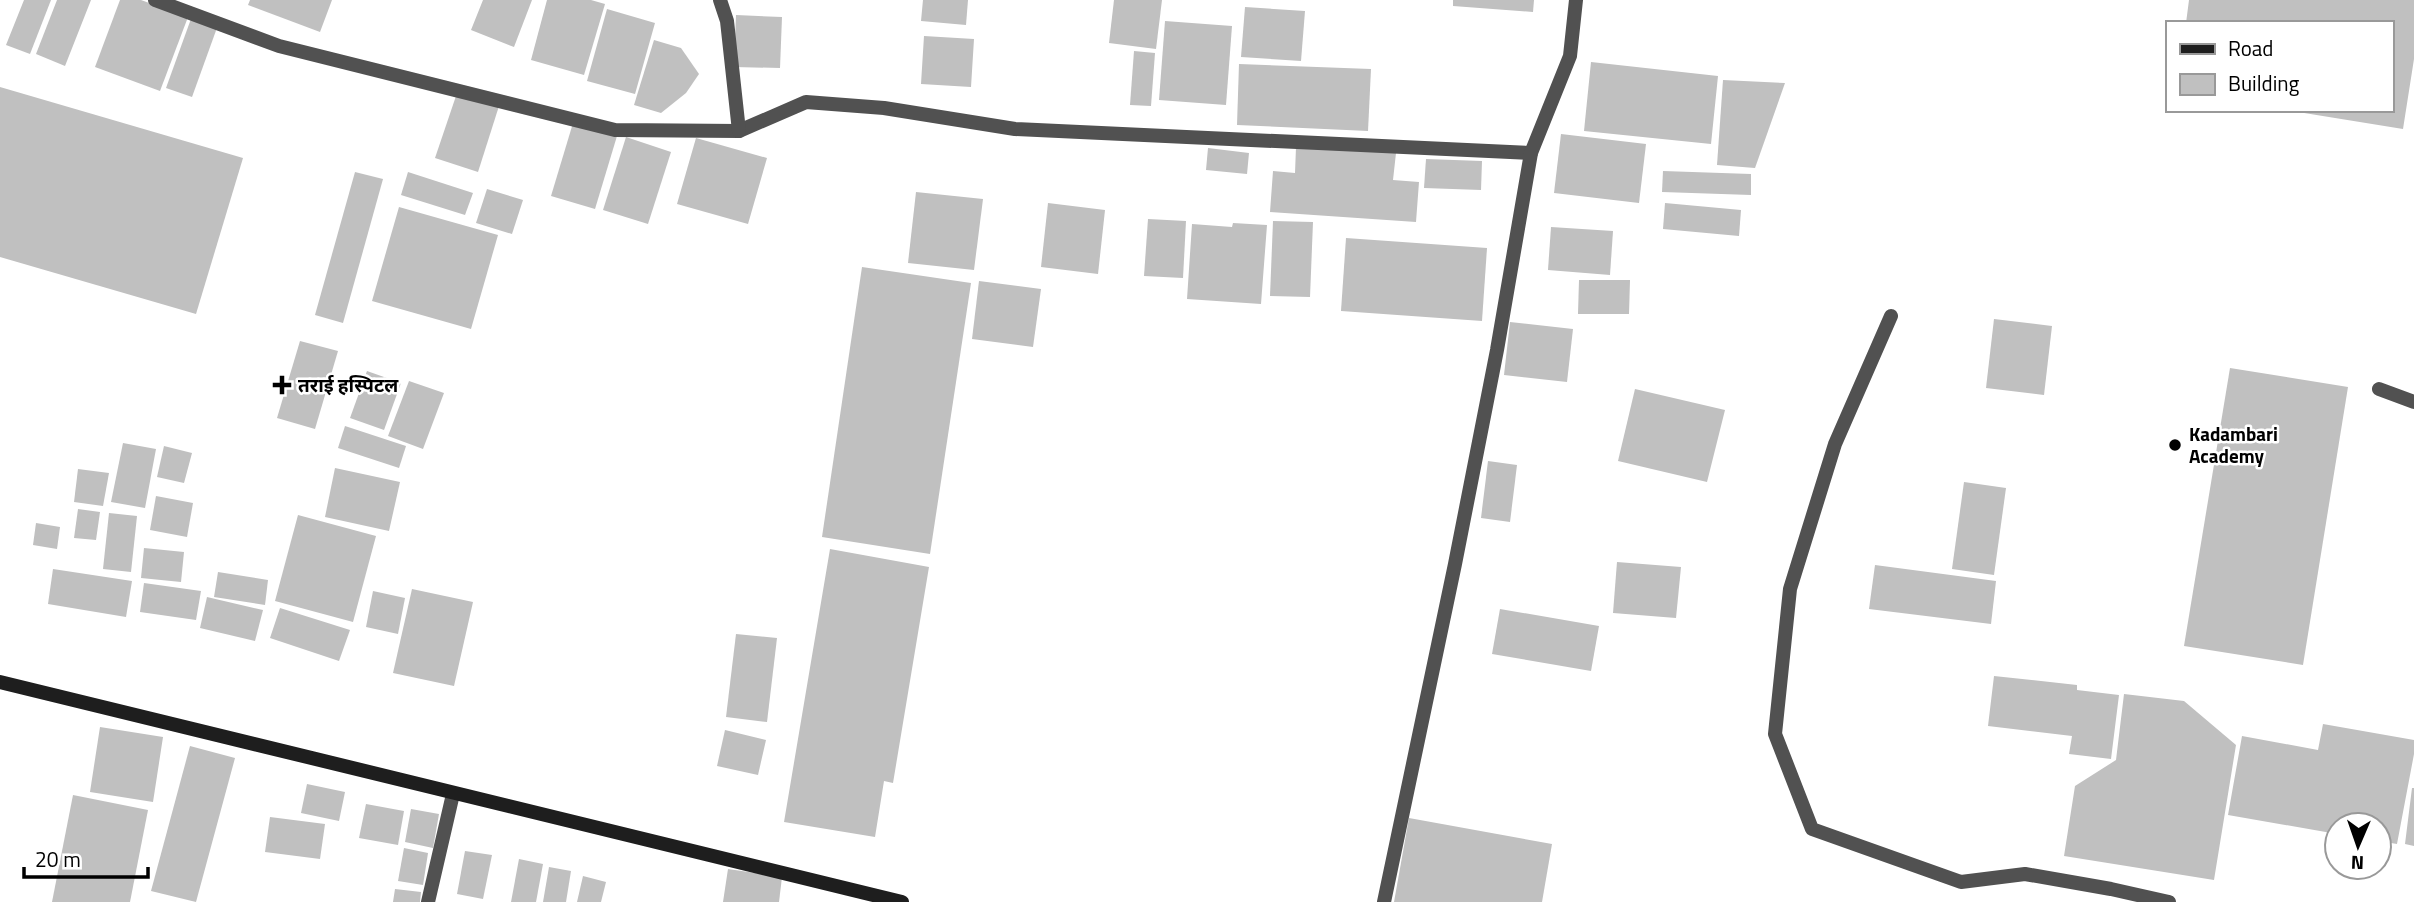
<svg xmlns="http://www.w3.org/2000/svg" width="2414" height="902" font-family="'Titillium Web','Noto Sans Devanagari',sans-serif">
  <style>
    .building { fill: #c0c0c0 }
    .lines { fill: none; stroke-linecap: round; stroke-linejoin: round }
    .lane { stroke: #515151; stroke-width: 14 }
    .street { stroke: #515151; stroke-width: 14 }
    .secondary { stroke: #1e1e1e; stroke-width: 14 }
    .poi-dot { fill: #000; stroke: #fff; stroke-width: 2.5 }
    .labels { text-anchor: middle; stroke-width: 5; stroke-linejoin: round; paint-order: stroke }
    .poi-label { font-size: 19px; font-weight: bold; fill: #000; stroke: #fff; text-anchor: start }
  </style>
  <rect width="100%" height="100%" fill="#fff"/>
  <g class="building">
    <polygon points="24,0 51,0 30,54 6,45"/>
    <polygon points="57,0 91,0 65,66 36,54"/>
    <polygon points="120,0 141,0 188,17 160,91 95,67"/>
    <polygon points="250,0 332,0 320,32 248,5"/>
    <polygon points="483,0 532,0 514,47 471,30"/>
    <polygon points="547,0 591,0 605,4 584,75 531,60"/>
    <polygon points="923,0 968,0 966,25 921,21"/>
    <polygon points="1114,0 1162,0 1156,49 1109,43"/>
    <polygon points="1453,0 1534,0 1533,12 1453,6"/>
    <polygon points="2189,0 2414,0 2414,59 2403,129 2298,112 2391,110 2391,23 2186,23"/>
    <polygon points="1245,7 1305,11 1301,61 1241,57"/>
    <polygon points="607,9 655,23 635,94 587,81"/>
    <polygon points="736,15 782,17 780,68 734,67"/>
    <polygon points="192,16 218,25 192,97 166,88"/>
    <polygon points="1165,21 1232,26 1226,105 1159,100"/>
    <polygon points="924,36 974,39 971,87 921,84"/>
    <polygon points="654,40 681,48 699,74 686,93 661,113 634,105"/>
    <polygon points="1134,51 1155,53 1151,106 1130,105"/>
    <polygon points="1591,62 1718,76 1711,144 1584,131"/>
    <polygon points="1239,64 1371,69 1368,131 1237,125"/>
    <polygon points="1723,80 1785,83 1755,168 1717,165"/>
    <polygon points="0,87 243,158 196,314 0,257"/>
    <polygon points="457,93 499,106 478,172 435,158"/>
    <polygon points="573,123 617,136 595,209 551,196"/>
    <polygon points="1561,134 1646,144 1639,203 1554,193"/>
    <polygon points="626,137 671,152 648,224 603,210"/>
    <polygon points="696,138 767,158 748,224 677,204"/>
    <polygon points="1296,147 1396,153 1393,180 1419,182 1416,222 1270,212 1273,171 1295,173"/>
    <polygon points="1208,148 1249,153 1247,174 1206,170"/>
    <polygon points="1426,159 1482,161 1481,190 1424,188"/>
    <polygon points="1663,171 1751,174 1751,195 1662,192"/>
    <polygon points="355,172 383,179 343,323 315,315"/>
    <polygon points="408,172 473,193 465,215 401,195"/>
    <polygon points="487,189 523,200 512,234 476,223"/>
    <polygon points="916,192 983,199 974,270 908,263"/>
    <polygon points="1048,203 1105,210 1098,274 1041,267"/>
    <polygon points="1665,203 1741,210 1739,236 1663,229"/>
    <polygon points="399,207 498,235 471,329 372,301"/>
    <polygon points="1148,219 1186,221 1183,278 1144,276"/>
    <polygon points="1273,221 1313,222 1310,297 1270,296"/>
    <polygon points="1233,223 1267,225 1261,304 1187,299 1192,224 1232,227"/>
    <polygon points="1551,227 1613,231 1610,275 1548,270"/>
    <polygon points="1346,238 1487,248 1482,321 1341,311"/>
    <polygon points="862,267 971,283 930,554 822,537"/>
    <polygon points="1579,280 1630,280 1629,314 1578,314"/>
    <polygon points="979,281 1041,289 1033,347 972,339"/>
    <polygon points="1994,319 2052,326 2044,395 1986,388"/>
    <polygon points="1510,322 1573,329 1567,382 1504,375"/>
    <polygon points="300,341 338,351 315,429 277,418"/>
    <polygon points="2230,368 2348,387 2303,665 2184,646"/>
    <polygon points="367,371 401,383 384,430 350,418"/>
    <polygon points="409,381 444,393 423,449 388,436"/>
    <polygon points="1635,389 1725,410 1707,482 1618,461"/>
    <polygon points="345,426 406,446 399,468 338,448"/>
    <polygon points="123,443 156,449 145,508 111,502"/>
    <polygon points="164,446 192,453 184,483 157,477"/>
    <polygon points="1488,461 1517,465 1510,522 1481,518"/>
    <polygon points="335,468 400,482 389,531 325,517"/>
    <polygon points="78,469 109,473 103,506 74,502"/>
    <polygon points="1964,482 2006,488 1994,575 1952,569"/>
    <polygon points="156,496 193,503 187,537 150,530"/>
    <polygon points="78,509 100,512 96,540 74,538"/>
    <polygon points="109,513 137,516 131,572 103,569"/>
    <polygon points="298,515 376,536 353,622 275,601"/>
    <polygon points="36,523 60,527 57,549 33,545"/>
    <polygon points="144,548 184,552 181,582 141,578"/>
    <polygon points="830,549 929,567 893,783 884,781 875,837 784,822"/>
    <polygon points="1617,562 1681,567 1676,618 1613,613"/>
    <polygon points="1875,565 1996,581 1991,624 1869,609"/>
    <polygon points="53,569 132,581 126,617 48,604"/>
    <polygon points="218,572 268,580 265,605 214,597"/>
    <polygon points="144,583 201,591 196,620 140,612"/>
    <polygon points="412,589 473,602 454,686 393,673"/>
    <polygon points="373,591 405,598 398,634 366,627"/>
    <polygon points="207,597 263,610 255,641 200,628"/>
    <polygon points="280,608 350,630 339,661 270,638"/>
    <polygon points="1500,609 1599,626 1591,671 1492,654"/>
    <polygon points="736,634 777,638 767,722 726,717"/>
    <polygon points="1994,676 2077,685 2077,690 2119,695 2111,759 2069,754 2072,736 1988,726"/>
    <polygon points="2124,694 2184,701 2236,745 2214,880 2064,856 2075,786 2116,760"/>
    <polygon points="2323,724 2414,740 2414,754 2397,844 2379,841 2379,825 2337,825 2337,834 2228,815 2242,736 2318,750"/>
    <polygon points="100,727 163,737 153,802 90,792"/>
    <polygon points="725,730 766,740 758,775 717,766"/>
    <polygon points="190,746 235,758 196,902 151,891"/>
    <polygon points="307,784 345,792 339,821 301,813"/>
    <polygon points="2412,788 2414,788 2414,846 2405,844"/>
    <polygon points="73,795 148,810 130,902 52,902"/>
    <polygon points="366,804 404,811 398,845 359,838"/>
    <polygon points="411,809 439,814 433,848 405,842"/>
    <polygon points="270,817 325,824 320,859 265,852"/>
    <polygon points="1409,818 1552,844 1542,902 1394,902"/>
    <polygon points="404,848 428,853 423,885 398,881"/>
    <polygon points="465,851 492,855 483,899 457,894"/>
    <polygon points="519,859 543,864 536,902 511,902"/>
    <polygon points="549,867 571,871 566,902 543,902"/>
    <polygon points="728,869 782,877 779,902 723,902"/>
    <polygon points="583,876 606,882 601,902 577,902"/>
    <polygon points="395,889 421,892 420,902 393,902"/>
  </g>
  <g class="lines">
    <g class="lane">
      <polyline points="1891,316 1835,444 1790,589 1775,734 1812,829 1961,882 2025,874 2111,889 2169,902"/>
      <polyline points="2379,389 2414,402"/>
      <polyline points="428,902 453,794"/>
    </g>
    <g class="street">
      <polyline points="155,0 279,46 615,130 739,131 806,102 884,108 1015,129 1531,153"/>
      <polyline points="720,0 727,21 739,131"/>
      <polyline points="1384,902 1455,564 1497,350 1531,153 1570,56 1576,0"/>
    </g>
    <polyline class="secondary" points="0,682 902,902"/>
  </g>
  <g class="poi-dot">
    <path d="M278.5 374.5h7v7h7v7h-7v7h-7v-7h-7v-7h7z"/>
    <circle cx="2175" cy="445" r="7"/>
  </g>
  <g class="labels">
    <g class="poi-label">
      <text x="298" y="392">तराई हस्पिटल</text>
      <text x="2189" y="441">Kadambari<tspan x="2189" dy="22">Academy</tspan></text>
    </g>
  </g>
  <rect x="2166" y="21" width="228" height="91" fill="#ffffff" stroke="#999999" stroke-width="2"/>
  <rect x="2180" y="44" width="35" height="10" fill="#1e1e1e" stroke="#999999" stroke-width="2"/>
  <text x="2228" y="56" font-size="21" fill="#000000">Road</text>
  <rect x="2180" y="74" width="35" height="21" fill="#c0c0c0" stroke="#999999" stroke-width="2"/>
  <text x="2228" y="91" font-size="21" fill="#000000">Building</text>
  <g transform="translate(2358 846) rotate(182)"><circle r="33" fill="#ffffff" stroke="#999999" stroke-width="2"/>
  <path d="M0-5L12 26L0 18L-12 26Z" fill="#000000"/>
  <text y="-10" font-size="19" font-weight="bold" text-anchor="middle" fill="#000000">N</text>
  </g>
  <path d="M24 867v10h124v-10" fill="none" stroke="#000000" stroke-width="3.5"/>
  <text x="35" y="867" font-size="21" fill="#000000" stroke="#ffffff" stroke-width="5" paint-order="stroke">20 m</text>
</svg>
